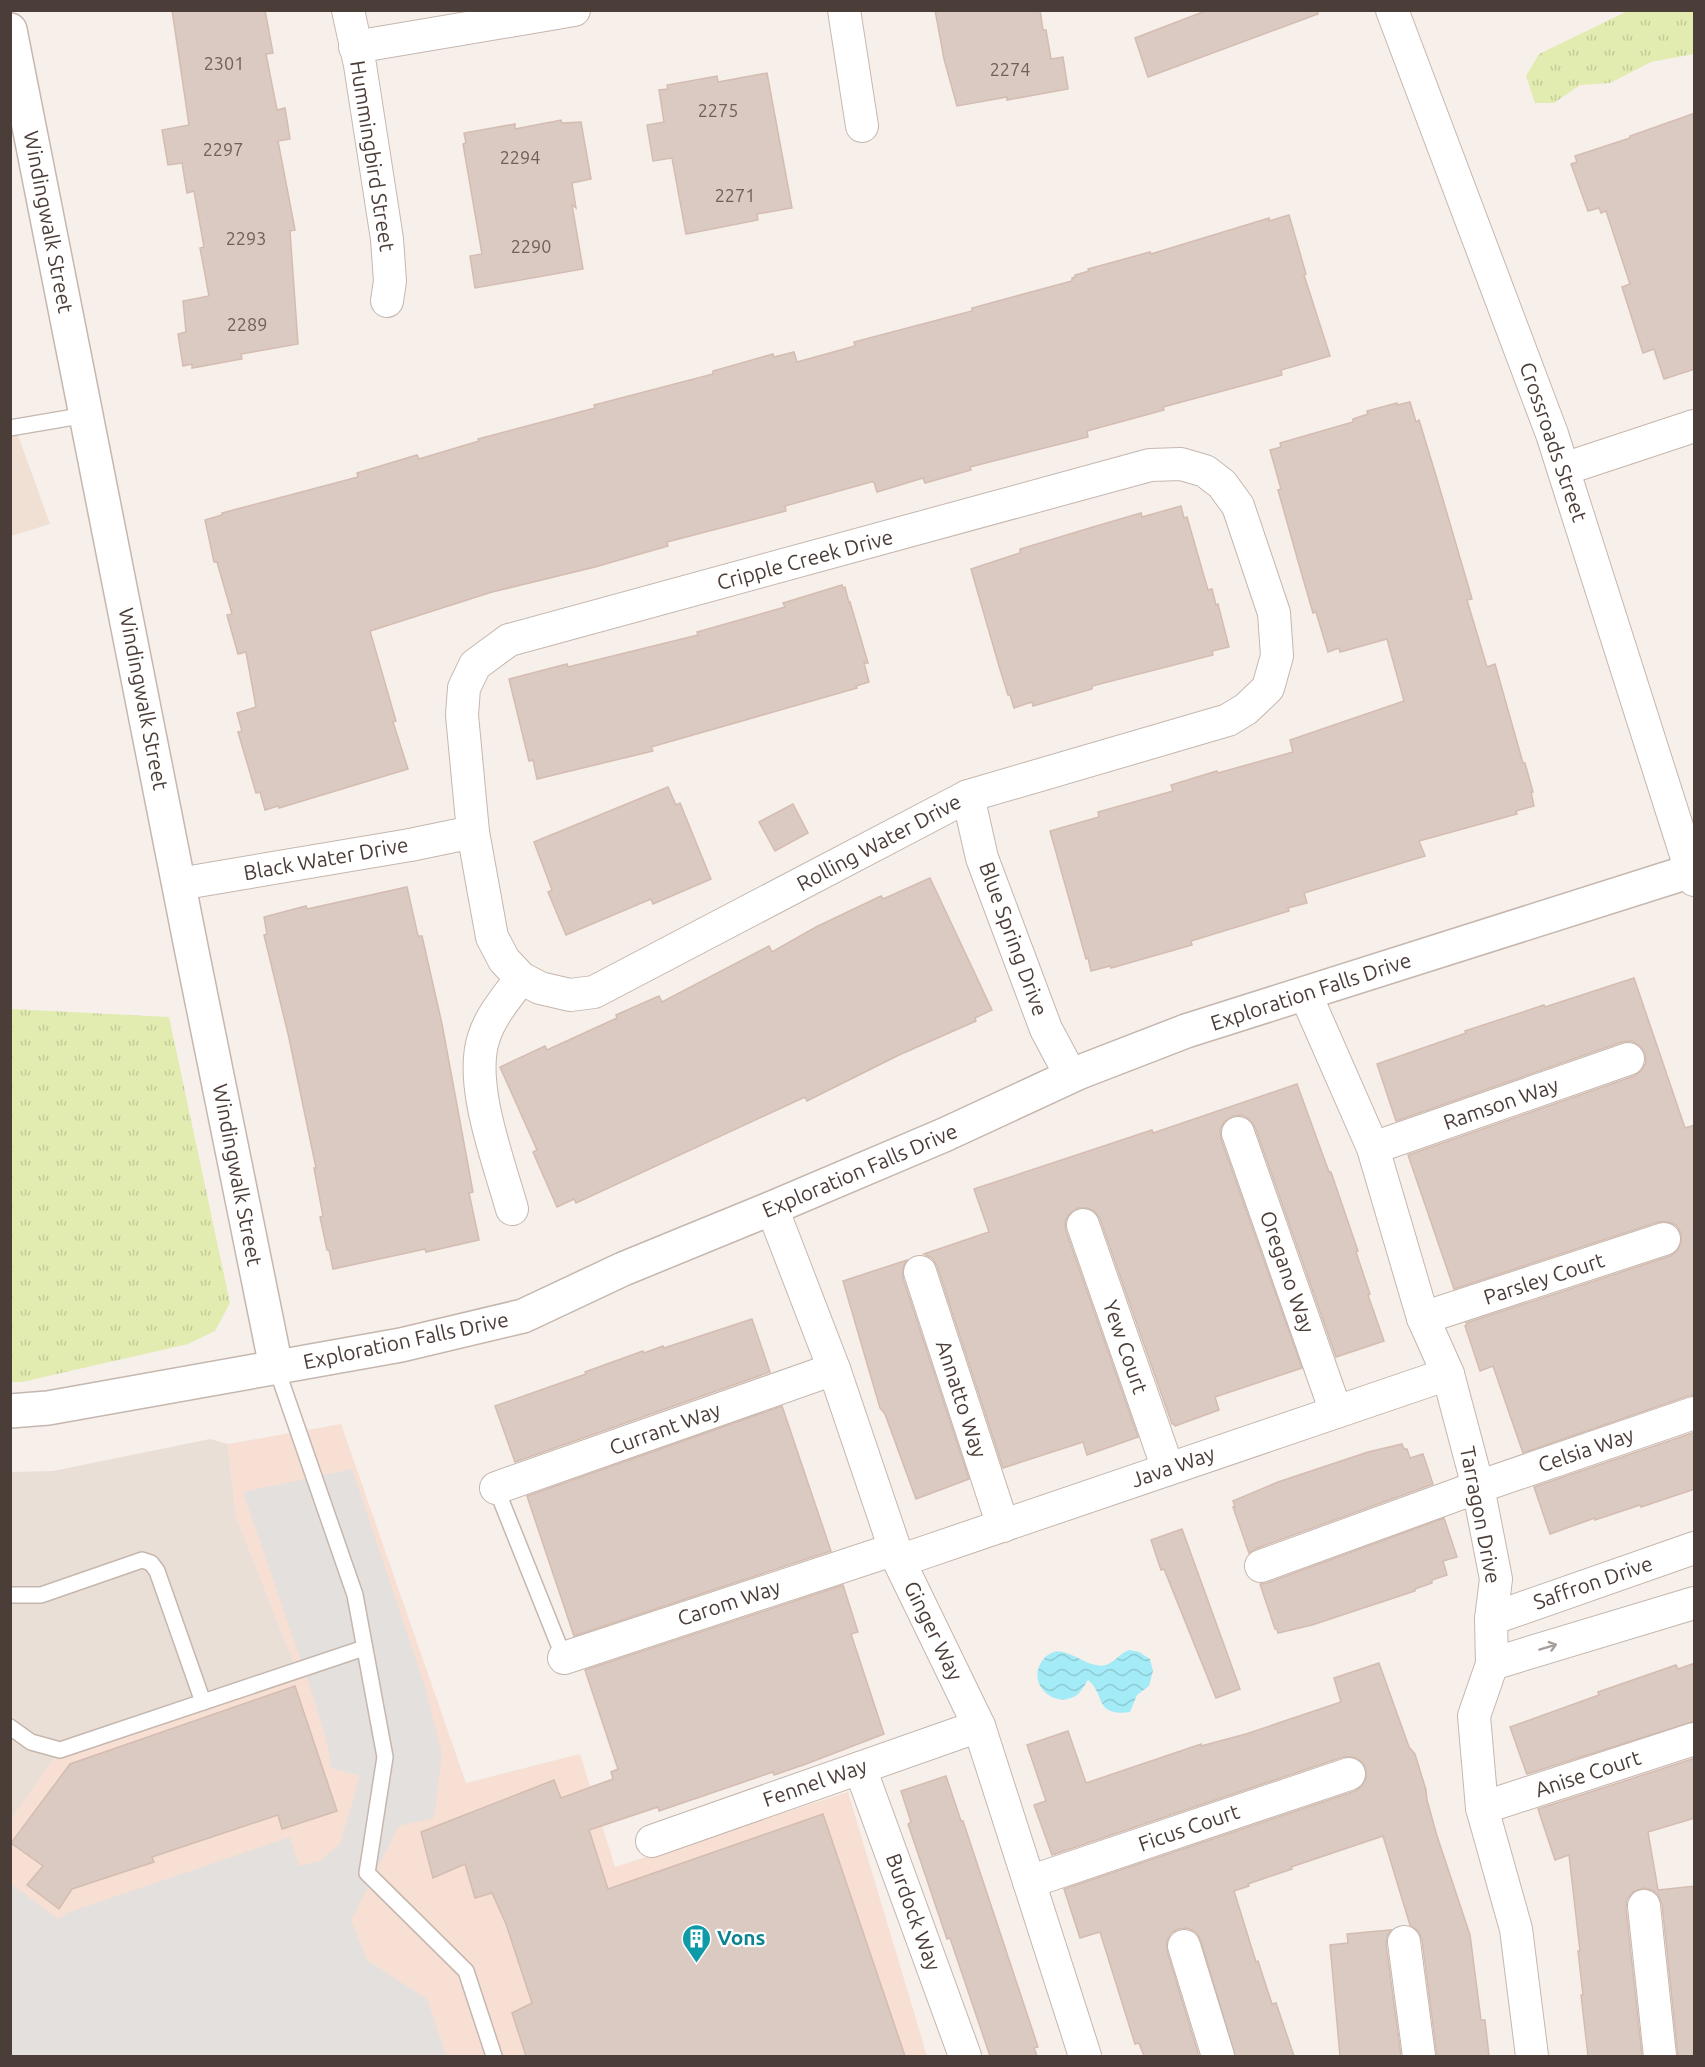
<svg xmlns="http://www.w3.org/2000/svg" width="1705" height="2067" font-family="Ubuntu,sans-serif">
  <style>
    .residential { fill: #eadfd7 }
    .commercial { fill: #f8dfd4 }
    .education { fill: #f0e0d3 }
    .park { fill: url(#park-tufts) }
    .parking { fill: #e4e0de }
    .water { fill: url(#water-waves) }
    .building { fill: #dbcac1; stroke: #d4bcb1; stroke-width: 1.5 }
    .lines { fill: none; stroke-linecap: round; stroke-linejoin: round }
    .service-casing { stroke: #c5b7ae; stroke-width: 18 }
    .minor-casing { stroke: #c5b7ae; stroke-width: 34 }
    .tertiary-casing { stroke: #c5b7ae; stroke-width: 36 }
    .service { stroke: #fff; stroke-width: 15 }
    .minor { stroke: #fff; stroke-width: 32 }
    .tertiary { stroke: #fff; stroke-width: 33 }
    .oneway { stroke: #a59e9b }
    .labels { text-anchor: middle; stroke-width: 4.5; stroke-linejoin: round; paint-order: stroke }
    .number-label { font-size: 18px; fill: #6f605a }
    .street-label { font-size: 21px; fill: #4b3d37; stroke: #fff }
    .culture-label { font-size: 21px; font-weight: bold; fill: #0d838f; stroke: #fff; text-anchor: start }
  </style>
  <defs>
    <pattern id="park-tufts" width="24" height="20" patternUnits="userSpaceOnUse" patternTransform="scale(1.5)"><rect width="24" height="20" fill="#e2ecb0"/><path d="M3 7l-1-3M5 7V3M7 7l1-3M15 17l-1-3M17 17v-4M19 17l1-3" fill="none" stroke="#c3cb98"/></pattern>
    <pattern id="water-waves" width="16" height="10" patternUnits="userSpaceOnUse" patternTransform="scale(1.5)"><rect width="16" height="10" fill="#a3ebf6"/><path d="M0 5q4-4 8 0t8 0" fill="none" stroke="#8ecad4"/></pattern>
  </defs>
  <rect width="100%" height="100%" fill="#f6efea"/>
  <polygon class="residential" points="210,1439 228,1444 236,1516 294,1663 203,1702 60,1750 11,1820 11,1472 53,1471"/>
  <polygon class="commercial" points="341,1424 466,1783 580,1754 615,1867 848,1792 927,2056 11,2056 11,1820 60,1750 203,1702 294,1663 236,1516 228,1444"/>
  <polygon class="education" points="10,413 50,524 11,536 10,536"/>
  <g class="park">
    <polygon points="1630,10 1694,11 1694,54 1651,62 1610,83 1580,85 1554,103 1535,103 1526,76 1539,54"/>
    <polygon points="11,1009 169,1017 230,1303 215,1331 188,1344 22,1382 11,1382"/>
  </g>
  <polygon class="parking" points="352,1469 425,1687 442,1753 434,1818 399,1826 351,1920 367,1960 427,1999 446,2056 11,2056 10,1883 58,1919 67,1913 290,1837 299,1866 320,1861 340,1844 360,1776 331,1768 327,1743 314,1699 243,1492"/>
  <path class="water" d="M1129,1650l10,2 11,7 3,12 -4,15 -12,9 -7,17c-36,5 -24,-17 -42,-32 -3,4 -6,11 -11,15 -22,15 -51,-11 -35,-34 19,-26 42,10 64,4 9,-3 14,-12 23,-15z"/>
  <g class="building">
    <polygon points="172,10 265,10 273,53 266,54 277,110 285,108 290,139 278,141 295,230 290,231 298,344 241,354 242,359 192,368 192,364 183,366 178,334 186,332 183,301 209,296 200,248 204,247 194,191 187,193 182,163 168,165 162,130 189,125"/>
    <polygon points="935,10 1040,10 1043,30 1046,30 1051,59 1063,57 1068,89 1007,100 1007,97 957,106 944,59"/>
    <polygon points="1208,10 1318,10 1318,14 1148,77 1135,38"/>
    <polygon points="767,73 792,208 757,214 758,220 686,234 672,158 653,161 647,125 664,122 659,90 668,89 667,85 717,76 718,82"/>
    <polygon points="1695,113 1695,369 1664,379 1654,349 1643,353 1622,287 1630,284 1606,211 1601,213 1599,208 1588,211 1571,164 1577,162 1575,156 1630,138 1630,136"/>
    <polygon points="561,120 562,123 581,122 591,179 572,183 576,208 572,205 583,269 475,288 470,256 482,254 463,144 466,143 464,133 515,124 515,129"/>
    <polygon points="1289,215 1306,274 1304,275 1330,356 1281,370 1282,375 1163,407 1164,410 1087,431 1088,437 970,467 971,470 925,483 923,478 877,492 874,482 871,482 785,506 786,511 667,542 668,546 595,567 492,592 370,631 396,721 393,722 408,769 279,808 278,806 265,810 260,792 256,793 238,732 242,731 237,713 256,707 246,652 238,654 227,615 232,614 217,562 214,562 205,520 222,515 222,513 358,477 357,473 417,455 419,459 479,441 478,439 595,408 594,405 713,374 713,371 773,354 774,357 794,352 797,362 855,346 854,342 972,311 972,308 1072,281 1072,278 1075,277 1075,275 1089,271 1088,269 1150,252 1151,254 1269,218 1269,221"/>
    <polygon points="1410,402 1416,422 1419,420 1437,479 1472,599 1467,600 1487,667 1495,664 1523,763 1525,763 1533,792 1531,792 1534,806 1516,811 1517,814 1419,841 1425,856 1304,893 1307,903 1288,908 1289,911 1191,941 1192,945 1111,968 1110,966 1091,971 1088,958 1086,959 1050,831 1099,817 1098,812 1173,791 1171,785 1217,771 1218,773 1293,752 1290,740 1404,701 1387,639 1340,652 1339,648 1328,652 1316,612 1313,613 1300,568 1278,490 1281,489 1270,450 1281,447 1280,443 1353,422 1353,419 1368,414 1367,411 1397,403 1397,405"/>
    <polygon points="1181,506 1184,518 1187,517 1208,590 1212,589 1216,605 1218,604 1229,647 1212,651 1213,655 1092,686 1092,689 1033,706 1032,702 1014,708 1010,695 1008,695 999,666 971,569 1020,553 1020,549 1093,527 1141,513 1142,517"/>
    <polygon points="842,585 843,588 845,587 849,603 850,602 868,663 864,663 869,682 856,686 857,688 651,747 653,751 537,779 533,760 529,761 509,679 567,664 568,667 698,635 697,632 785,607 783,603"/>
    <polygon points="668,787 676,805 680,803 711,879 653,904 651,899 566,935 548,892 552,890 534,842"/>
    <polygon points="793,804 808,833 775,851 759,822"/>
    <polygon points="930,878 992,1010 975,1018 976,1021 899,1055 807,1101 805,1097 576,1203 574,1199 557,1207 533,1152 537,1150 500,1067 545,1046 547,1050 617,1018 616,1015 659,996 662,1002 769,946 772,952 816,927 881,896 883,899"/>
    <polygon points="407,887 418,936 422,936 442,1024 473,1192 469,1193 479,1240 426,1252 425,1249 333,1269 329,1250 327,1250 320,1217 323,1216 314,1168 316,1168 289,1038 264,935 267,934 264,917 306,906 307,909"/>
    <polygon points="1634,978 1685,1128 1695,1125 1695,1395 1688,1396 1523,1453 1493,1366 1480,1371 1465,1326 1467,1325 1466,1323 1670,1256 1677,1251 1681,1243 1681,1233 1676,1225 1668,1222 1658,1222 1454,1289 1408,1155 1634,1076 1641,1071 1646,1063 1645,1053 1640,1046 1632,1041 1622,1042 1396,1121 1377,1064 1466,1033 1465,1031 1544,1005 1545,1007"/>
    <polygon points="1297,1084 1329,1172 1331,1172 1358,1251 1356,1252 1370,1294 1368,1295 1384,1341 1336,1357 1255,1127 1249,1119 1242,1115 1233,1116 1224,1122 1220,1130 1221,1139 1302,1368 1215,1397 1219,1410 1175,1426 1174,1424 1172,1424 1100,1219 1094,1211 1087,1208 1078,1208 1069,1214 1065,1222 1066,1231 1138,1437 1087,1455 1083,1442 1003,1468 937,1266 932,1258 924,1254 989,1232 974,1189 1152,1130 1153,1133"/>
    <polygon points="907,1260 903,1268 903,1278 969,1479 916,1499 885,1414 880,1408 843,1281"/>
    <polygon points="752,1319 770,1372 515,1462 495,1406 586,1374 585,1372 643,1351 644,1353 663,1346 664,1348"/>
    <polygon points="782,1406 831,1551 574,1636 527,1496"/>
    <polygon points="1695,1432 1695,1489 1641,1507 1640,1505 1595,1520 1595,1518 1550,1534 1534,1487"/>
    <polygon points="1402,1444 1404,1449 1407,1449 1410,1458 1423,1454 1433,1484 1255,1549 1249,1553 1233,1507 1235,1507 1233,1501 1278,1482 1368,1452"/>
    <polygon points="1444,1518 1457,1557 1443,1561 1447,1575 1432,1580 1432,1583 1415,1589 1415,1591 1312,1625 1278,1633 1277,1629 1275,1629 1260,1584 1267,1583"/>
    <polygon points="1182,1529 1240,1689 1216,1698 1164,1569 1161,1570 1151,1540"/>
    <polygon points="843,1585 858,1632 851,1634 884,1734 806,1764 774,1775 773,1772 659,1811 658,1807 589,1830 608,1889 823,1814 905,2056 526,2056 512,2013 532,2003 506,1924 492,1893 475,1898 465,1864 433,1878 421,1832 554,1780 561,1798 613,1779 611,1772 618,1769 585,1670"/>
    <polygon points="1379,1663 1409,1747 1415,1754 1426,1790 1427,1800 1437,1836 1470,1935 1481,2020 1485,2020 1489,2056 1437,2056 1422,1940 1418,1931 1410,1925 1383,1836 1291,1867 1292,1869 1248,1884 1249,1886 1234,1891 1256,1962 1258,1961 1272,2004 1276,2003 1294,2056 1235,2056 1201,1941 1196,1932 1187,1928 1178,1929 1171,1933 1167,1941 1167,1951 1199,2056 1144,2056 1139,2043 1135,2044 1100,1932 1080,1938 1064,1889 1355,1791 1362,1786 1366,1778 1366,1768 1361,1761 1353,1757 1343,1757 1052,1855 1034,1805 1046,1801 1027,1745 1068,1731 1086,1783 1201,1744 1201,1746 1246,1734 1341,1702 1334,1678"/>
    <polygon points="1695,1663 1695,1721 1527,1774 1526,1772 1510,1727 1599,1695 1598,1692 1676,1665 1678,1669"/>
    <polygon points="295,1686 337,1811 282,1829 278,1815 152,1857 154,1862 72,1889 59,1909 27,1885 43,1866 11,1843 70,1764"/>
    <polygon points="1695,1758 1695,1818 1648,1832 1658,1890 1695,1886 1695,2056 1678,2056 1662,1904 1658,1895 1652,1890 1643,1888 1633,1892 1627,1899 1626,1908 1642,2056 1588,2056 1581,1995 1583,1995 1578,1951 1580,1951 1569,1855 1555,1860 1538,1809"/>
    <polygon points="946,1776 961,1821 963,1821 1038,2047 1034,2048 1037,2056 990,2056 950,1938 947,1939 908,1824 911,1822 901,1791"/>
    <polygon points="1391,1930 1387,1936 1386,1944 1401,2056 1340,2056 1330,1945 1348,1943 1347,1934"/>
  </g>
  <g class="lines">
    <defs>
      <g id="service">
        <polyline points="10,428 86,415"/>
        <polyline points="276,1367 355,1595 385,1757 367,1873 466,1971 494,2056"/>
        <polyline points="496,1488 564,1658"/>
        <polyline points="10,1595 41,1595 142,1560 151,1563 157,1571 203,1702"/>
        <polyline points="10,1727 31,1742 60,1750 364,1648"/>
      </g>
      <g id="minor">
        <polyline points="348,10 360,65 387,239 390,281 387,301"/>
        <polyline points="844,10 862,126"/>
        <polyline points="1392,10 1552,434 1694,880"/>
        <polyline points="355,47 574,10"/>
        <polygon points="1181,464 1205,471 1222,484 1238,506 1274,613 1277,656 1268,688 1246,709 1228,720 968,796 594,992 570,995 540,988 521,978 504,960 492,937 473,832 462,715 464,688 475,665 509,640 1150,465"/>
        <polyline points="1564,469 1694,426"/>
        <polyline points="968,796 982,858 1046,1029 1071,1076"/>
        <polyline points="179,884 410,845 473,832"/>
        <polyline points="1305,993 1373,1148 1423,1318 1448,1374 1478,1487 1496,1579 1491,1619 1492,1664 1474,1716 1482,1808 1516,1929 1532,2056"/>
        <polyline points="1238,1133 1336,1412"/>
        <polyline points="1373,1148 1628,1059"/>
        <polyline points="772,1208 834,1369 899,1561 979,1726 1085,2056"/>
        <path d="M512,1209c-13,-47 -44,-126 -28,-172 7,-22 24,-41 37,-59"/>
        <polyline points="1083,1225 1168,1469"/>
        <polyline points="920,1272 1003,1526"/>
        <polyline points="1423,1318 1664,1239"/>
        <polyline points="496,1488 834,1369"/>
        <polyline points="899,1561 1448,1374"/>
        <polyline points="1261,1566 1478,1487 1694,1413"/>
        <polyline points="1491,1619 1694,1548"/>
        <polyline points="564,1658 895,1549"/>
        <polyline points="1492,1664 1694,1603"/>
        <polyline points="860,1768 965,2056"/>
        <polyline points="1482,1808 1694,1739"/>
        <polyline points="652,1841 979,1726"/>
        <polyline points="1029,1882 1349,1774"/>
        <polyline points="1644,1906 1660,2056"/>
        <polyline points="1404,1942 1419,2056"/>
        <polyline points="1184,1946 1218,2056"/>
      </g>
      <g id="tertiary">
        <polyline points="10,30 192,952 276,1367"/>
        <polyline points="10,1411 48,1408 401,1345 523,1316 623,1269 772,1208 944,1135 1080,1072 1186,1031 1694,870"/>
      </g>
    </defs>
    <use href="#service" class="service-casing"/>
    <use href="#minor" class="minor-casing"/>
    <use href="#tertiary" class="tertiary-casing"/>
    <use href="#service" class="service"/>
    <use href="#minor" class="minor"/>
    <use href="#tertiary" class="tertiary"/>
  </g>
  <defs><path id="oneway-shaft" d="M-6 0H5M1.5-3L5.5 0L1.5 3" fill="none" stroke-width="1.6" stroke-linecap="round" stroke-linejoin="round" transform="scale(1.5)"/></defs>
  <use class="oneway" href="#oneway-shaft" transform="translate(1548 1647) rotate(-17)"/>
  <defs>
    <symbol id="building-pin" viewBox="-11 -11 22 30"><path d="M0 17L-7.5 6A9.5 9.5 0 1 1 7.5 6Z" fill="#0f9aa8" stroke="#fff"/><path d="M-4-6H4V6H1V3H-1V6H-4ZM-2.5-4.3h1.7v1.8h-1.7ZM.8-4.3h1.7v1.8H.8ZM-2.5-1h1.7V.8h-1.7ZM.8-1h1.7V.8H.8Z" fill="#fff"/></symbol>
  </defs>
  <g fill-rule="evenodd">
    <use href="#building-pin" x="680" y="1922" width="33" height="45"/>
  </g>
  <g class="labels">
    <g class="number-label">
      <text x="224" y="70">2301</text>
      <text x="1010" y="76">2274</text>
      <text x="718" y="117">2275</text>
      <text x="223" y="156">2297</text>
      <text x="520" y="164">2294</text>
      <text x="735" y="202">2271</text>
      <text x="246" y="245">2293</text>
      <text x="531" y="253">2290</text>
      <text x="247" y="331">2289</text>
    </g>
    <g class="street-label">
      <text transform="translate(372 156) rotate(81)" y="7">Hummingbird Street</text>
      <text transform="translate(48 222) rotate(79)" y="7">Windingwalk Street</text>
      <text transform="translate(1553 442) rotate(71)" y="7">Crossroads Street</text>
      <text transform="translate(805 560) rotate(-15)" y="7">Cripple Creek Drive</text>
      <text transform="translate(143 699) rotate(79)" y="7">Windingwalk Street</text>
      <text transform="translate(879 843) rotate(-28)" y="7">Rolling Water Drive</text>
      <text transform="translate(326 859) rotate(-10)" y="7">Black Water Drive</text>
      <text transform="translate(1013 939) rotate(70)" y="7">Blue Spring Drive</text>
      <text transform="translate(1311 992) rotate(-18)" y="7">Exploration Falls Drive</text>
      <text transform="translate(1501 1104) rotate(-19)" y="7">Ramson Way</text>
      <text transform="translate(860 1171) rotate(-23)" y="7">Exploration Falls Drive</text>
      <text transform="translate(237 1175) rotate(79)" y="7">Windingwalk Street</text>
      <text transform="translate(1287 1272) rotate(71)" y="7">Oregano Way</text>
      <text transform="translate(1544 1279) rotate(-18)" y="7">Parsley Court</text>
      <text transform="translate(406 1341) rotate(-12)" y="7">Exploration Falls Drive</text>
      <text transform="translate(1125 1347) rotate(71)" y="7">Yew Court</text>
      <text transform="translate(961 1399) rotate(72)" y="7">Annatto Way</text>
      <text transform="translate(665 1429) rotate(-20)" y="7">Currant Way</text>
      <text transform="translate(1586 1450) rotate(-19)" y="7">Celsia Way</text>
      <text transform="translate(1173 1467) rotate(-19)" y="7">Java Way</text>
      <text transform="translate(1480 1515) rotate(79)" y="7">Tarragon Drive</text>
      <text transform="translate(1593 1583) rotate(-19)" y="7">Saffron Drive</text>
      <text transform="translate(729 1603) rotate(-18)" y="7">Carom Way</text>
      <text transform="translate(933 1631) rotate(64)" y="7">Ginger Way</text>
      <text transform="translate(1588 1774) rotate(-18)" y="7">Anise Court</text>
      <text transform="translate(815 1783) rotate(-19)" y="7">Fennel Way</text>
      <text transform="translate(1189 1828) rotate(-19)" y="7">Ficus Court</text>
      <text transform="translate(913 1912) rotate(70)" y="7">Burdock Way</text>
    </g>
    <g class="culture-label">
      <text x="717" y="1945">Vons</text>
    </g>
  </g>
  <rect width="1705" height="2067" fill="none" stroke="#4b3d37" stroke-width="24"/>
</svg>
